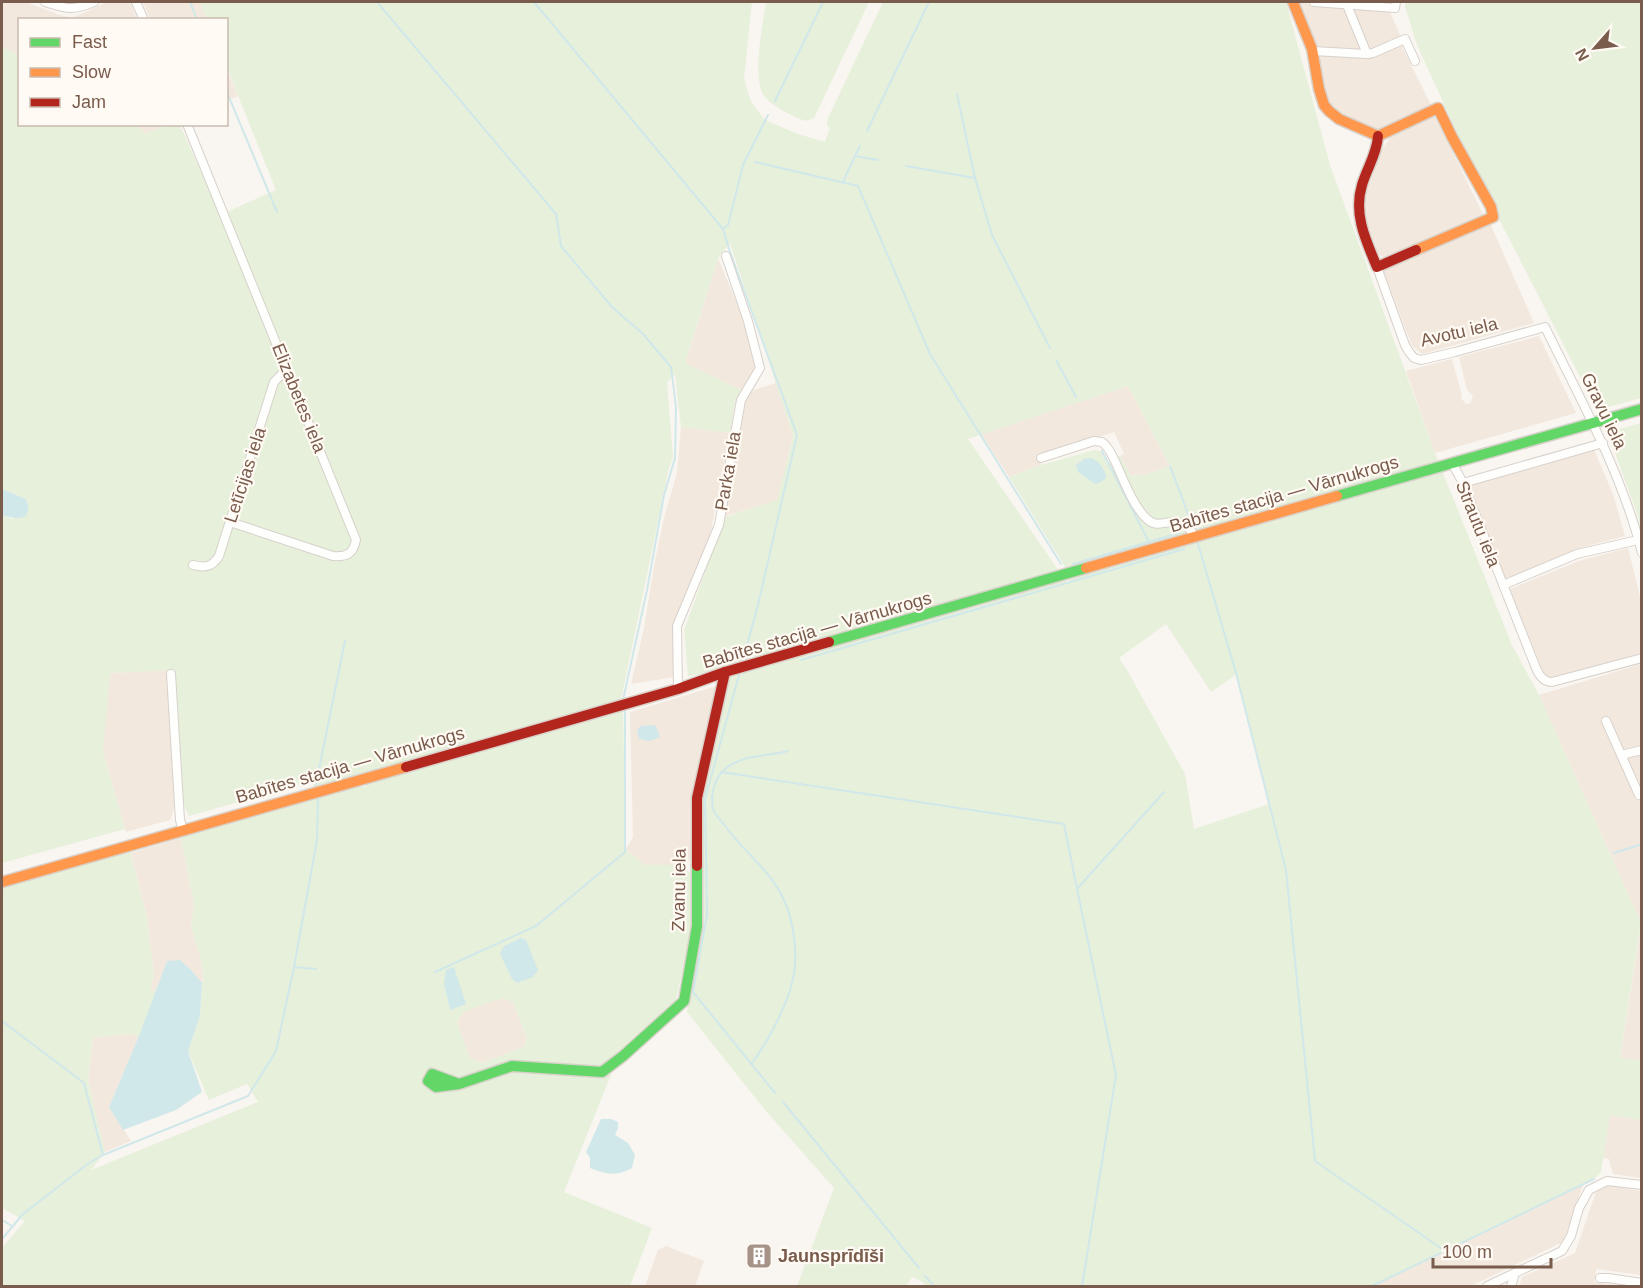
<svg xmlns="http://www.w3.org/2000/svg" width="1643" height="1288" font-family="Arial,sans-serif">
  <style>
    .residential { fill: #f2e8de }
    .green { fill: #e7f0db; fill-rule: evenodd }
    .water { fill: #d0e8ea }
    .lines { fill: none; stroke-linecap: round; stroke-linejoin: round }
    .stream { stroke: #d0e8ea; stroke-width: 2 }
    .street-casing { stroke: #d7d1cb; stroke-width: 10 }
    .fast-casing { stroke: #d9d2cb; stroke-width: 13 }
    .slow-casing { stroke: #d9d2cb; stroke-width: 13 }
    .jam-casing { stroke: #d9d2cb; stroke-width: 13 }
    .street { stroke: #fefefd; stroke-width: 8 }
    .fast { stroke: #63d668; stroke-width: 10 }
    .slow { stroke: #ff974d; stroke-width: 10 }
    .jam { stroke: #b3261e; stroke-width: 10 }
    .labels { text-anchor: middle; stroke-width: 4.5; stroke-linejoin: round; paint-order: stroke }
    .street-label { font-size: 18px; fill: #7a5c4d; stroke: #fffaf3 }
    .poi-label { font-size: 18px; font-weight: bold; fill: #7a5c4d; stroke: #fffaf3; text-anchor: start }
  </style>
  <rect width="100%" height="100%" fill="#f9f5f0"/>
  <g class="residential">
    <polygon points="2,2 26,2 60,15 72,18 107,2 130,2 137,19 20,20 19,55 2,47"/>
    <polygon points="143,2 200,2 207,19 150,19"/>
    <polygon points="1301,3 1345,8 1361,48 1358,51 1315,46 1299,7"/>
    <polygon points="1351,8 1389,10 1401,37 1368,50"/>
    <polygon points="1401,45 1431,105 1375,130 1338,113 1330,106 1323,94 1325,91 1317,58 1320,55 1370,58"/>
    <polygon points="226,68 238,96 227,101 226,101"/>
    <polygon points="1434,115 1483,214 1385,258 1378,254 1365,217 1364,199 1383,148 1392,135"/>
    <polygon points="137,125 167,125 145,134"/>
    <polygon points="1490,223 1534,323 1422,354 1412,346 1384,272 1386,267"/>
    <polygon points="718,258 744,321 755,367 741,390 685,364"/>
    <polygon points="1539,336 1576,413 1435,453 1406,371 1452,359 1462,396 1461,398 1466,404 1470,403 1473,396 1467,390 1459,357"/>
    <polygon points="776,383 793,436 777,501 725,516 739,445 743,399 748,392"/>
    <polygon points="1128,386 1170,466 1148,474 1130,476 1120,456 1124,454 1114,432 1039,456 1041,465 1009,477 981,434"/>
    <polygon points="681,427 730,433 710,535 673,625 675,677 631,684 644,628 654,566 664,518 677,473"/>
    <polygon points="1594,450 1613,494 1625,536 1580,548 1510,579 1505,579 1467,485"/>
    <polygon points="1628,548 1641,601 1641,653 1553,679 1547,679 1543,673 1510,589 1579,561"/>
    <polygon points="1641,664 1641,923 1539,695"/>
    <polygon points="168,670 176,803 170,820 126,832 103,752 109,673"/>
    <polygon points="717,686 710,730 690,810 691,858 684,865 645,865 626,849 633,837 630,712"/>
    <polygon points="181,838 194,904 191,927 200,955 204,983 202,983 191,970 167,961 156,991 150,991 154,974 147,918 131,853"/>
    <polygon points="1641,926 1641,1061 1620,1058"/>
    <polygon points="502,997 513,1002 527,1038 524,1047 482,1063 470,1058 457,1024 462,1012"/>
    <polygon points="132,1034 139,1036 109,1107 131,1141 105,1152 88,1080 93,1037"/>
    <polygon points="1610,1115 1641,1120 1641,1178 1613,1174 1609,1159 1603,1158"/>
    <polygon points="1583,1185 1563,1242 1471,1286 1372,1286"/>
    <polygon points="1607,1185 1641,1191 1641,1275 1596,1269 1594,1282 1624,1286 1519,1286 1522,1277 1575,1253 1596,1192"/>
    <polygon points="666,1246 704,1261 695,1286 645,1286 658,1250"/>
  </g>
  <g class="green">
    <path d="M200,2h552l-8,77 7,23 14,18 33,14 27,8 5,-14 -3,-3v-5l56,-118h403l44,163 105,288 77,192 27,50 102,228 -21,134 21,4v59l-31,-5 -9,57 -7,7 -222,107h-446l-5,-5 -9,-4 -6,9h-109l37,-98 -69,-78 -78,-98 15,-100 -2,-113 28,-130 -40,7 -4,-46 41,-113 52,-17 16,-64 -63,-193 -12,15 -33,105 56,27 -6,13 -5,30 -49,-6 -6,-52 -8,7 6,75 -4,11 -48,232 -279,79 1,7 23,1 3,-6 254,-70 3,138 19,16h39v4l11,7 -3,51 -16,73 -76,67 11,8 -47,117 88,36 -22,58h-628v-38l23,-27 -23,-13v-322l128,-35 17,67 7,56 -4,16 6,1 -17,45 -7,-2 -39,3 -5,43 17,72 -14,18 167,-68 -11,-18 -38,16 -21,-49 12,-35 2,-33 2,-1 -4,-27 -9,-28 3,-23 -14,-71 133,-36v-16l-124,35 -5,-10 -10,-136 -64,3 -7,79 22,77 -123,34v-348l11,4 13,-20 -24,-10v-442l17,8 1,69 117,1 8,9 22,-9h13l41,91 10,-6 45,-20 -49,-122 -1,-48 -19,-1zM1128,386l42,80 -22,8 -17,2 -11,-20 -13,7 -6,-12 -7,-1 -53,15 -32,12 63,101 -5,5 -99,-144zM1166,624l45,68 26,-18 32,130 -75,25 -9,-55 -58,-104 -8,-12zM502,998l11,4 14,36 -3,9 -42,16 -12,-5 -13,-35 6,-11z"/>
    <path d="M766,2h103l-55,116 -9,3c-14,-6 -29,-12 -40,-24 -14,-16 -2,-74 1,-95z"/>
    <polygon points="1406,2 1641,2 1641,398 1597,410 1477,176 1417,45 1405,6"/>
    <polygon points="1641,423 1642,423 1641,532 1638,516 1610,439 1613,431"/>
  </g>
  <g class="water">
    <path d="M1091,458c8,3 15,12 15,20l-5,4 -6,2 -17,-12 -2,-7 8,-6z"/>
    <path d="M2,489l24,10c8,22 -8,21 -24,16z"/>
    <polygon points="651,725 656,726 660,737 650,741 639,739 637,730 641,726"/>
    <polygon points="521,938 526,940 538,970 533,977 517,983 512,979 500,954 504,946"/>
    <polygon points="180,960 191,970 202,983 200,1016 188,1051 202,1092 176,1110 123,1130 109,1107 139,1036 167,961"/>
    <polygon points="454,967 466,1004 450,1010 444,983 446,970"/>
    <path d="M601,1119h10l7,3v6l-3,7 13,8 7,12 -3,13c-16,9 -26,6 -42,0v-10l-4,-6z"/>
  </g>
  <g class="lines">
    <g class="stream">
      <polyline points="190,2 197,20"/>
      <polyline points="377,2 556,214 561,246 612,307 643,334 671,367 676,407 675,458 664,495 647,590 623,700"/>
      <polyline points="534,2 723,229 730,252 797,435 758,605 743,660"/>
      <polyline points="226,90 277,212"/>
      <polyline points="957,94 975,178"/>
      <polyline points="775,101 823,2"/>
      <polyline points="867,131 929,2"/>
      <polyline points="855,156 860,146"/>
      <polyline points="755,162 858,186 930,354 1061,564"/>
      <polyline points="906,166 975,178 992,235 1050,348"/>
      <polyline points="843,182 855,156 878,160"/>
      <polyline points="723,229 728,225 743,165 768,115"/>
      <polyline points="1056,360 1076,397"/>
      <polyline points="1597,416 1642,403"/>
      <polyline points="1102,451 1149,542"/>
      <polyline points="1451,458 1583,420"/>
      <polyline points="1170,466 1194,530"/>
      <polyline points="1198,544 1236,673 1286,870 1315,1161 1445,1251"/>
      <polyline points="1073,564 1179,533"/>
      <polyline points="801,660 1184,549"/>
      <polyline points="739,675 705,799 707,915 693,992 775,1093"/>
      <polyline points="721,772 1064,824 1077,889"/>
      <polyline points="316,784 345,641"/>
      <polyline points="1614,853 1642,844"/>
      <polyline points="294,967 316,969"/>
      <polyline points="435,972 536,926 625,852 625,711"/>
      <polyline points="2,1021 84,1083 103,1155"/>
      <path d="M751,1064c16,-20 35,-57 41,-81 7,-25 2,-63 -9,-85 -13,-28 -39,-46 -57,-71 -4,-5 -11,-12 -13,-18 -3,-13 1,-29 10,-38 17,-17 43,-14 65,-20"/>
      <polyline points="783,1102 919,1268"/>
      <polyline points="2,1220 12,1226"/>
      <polyline points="2,1239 23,1214 89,1163 103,1155 248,1096 276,1051 294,967 317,840 318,798"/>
      <polyline points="925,1276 934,1286"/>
      <polyline points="1082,1286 1116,1075 1077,889 1164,792"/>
      <polyline points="1372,1286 1594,1179"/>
    </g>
    <defs>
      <g id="street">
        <path d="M45,2c21,7 28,9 49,0"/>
        <polyline points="136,2 144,20"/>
        <polyline points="1314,2 1395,8 1396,2"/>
        <polyline points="1348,2 1347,5 1367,54 1373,53 1405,39 1415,61"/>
        <polyline points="1313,51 1367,54"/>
        <path d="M187,124l169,416c-3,14 -9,17 -23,16l-103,-34"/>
        <path d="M1377,267l28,78 4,7 5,6 7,2 34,-8 90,-25c36,74 77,146 97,226"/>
        <path d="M1041,458l53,-17 8,1c7,5 9,12 13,19 8,18 18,45 32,58 16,15 31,-13 48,18"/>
        <path d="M1452,463l11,20 67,170c5,11 8,29 22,29l90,-24"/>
        <polyline points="1463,483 1603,443"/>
        <path d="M193,565c13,3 19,2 26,-9l55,-174 7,-7 7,-3"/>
        <polyline points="1503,585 1577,554 1638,540"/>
        <polyline points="171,674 180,820 183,830"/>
        <polyline points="678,689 677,626 719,525 741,400 760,368 748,321 726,256"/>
        <polyline points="1606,721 1639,795"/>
        <polyline points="1621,755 1642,750"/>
        <polyline points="1600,1278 1608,1278 1642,1283"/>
        <polyline points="1487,1286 1562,1251 1571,1236 1579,1208 1589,1190 1607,1181 1642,1185"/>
        <polyline points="1511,1286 1515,1273"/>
      </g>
      <g id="fast">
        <polyline points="1337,496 1642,409"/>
        <polyline points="829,642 1086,568"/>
        <polyline points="459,1084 432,1074 428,1081 436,1087 459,1084 512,1066 602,1072 623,1056 684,1001 697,926 697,866"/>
      </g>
      <g id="slow">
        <polyline points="1293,2 1312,49 1319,89 1324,105 1329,111 1339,119 1378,136 1438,108 1452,137 1491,207 1493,217 1416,250"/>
        <polyline points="1086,568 1337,496"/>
        <polyline points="2,882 406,767"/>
      </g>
      <g id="jam">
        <path d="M1378,136c-1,18 -11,32 -16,49 -9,29 4,56 15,82l39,-17"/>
        <polyline points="406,767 678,689 725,672 829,642"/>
        <polyline points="697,866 697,798 725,672"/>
      </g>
    </defs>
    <use href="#street" class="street-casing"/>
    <use href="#fast" class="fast-casing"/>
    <use href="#slow" class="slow-casing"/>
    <use href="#jam" class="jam-casing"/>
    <use href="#street" class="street"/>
    <use href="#fast" class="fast"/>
    <use href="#slow" class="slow"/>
    <use href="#jam" class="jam"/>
  </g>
  <defs>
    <symbol id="building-square" viewBox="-11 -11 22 22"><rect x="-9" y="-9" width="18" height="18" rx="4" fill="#a69286" stroke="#fffaf3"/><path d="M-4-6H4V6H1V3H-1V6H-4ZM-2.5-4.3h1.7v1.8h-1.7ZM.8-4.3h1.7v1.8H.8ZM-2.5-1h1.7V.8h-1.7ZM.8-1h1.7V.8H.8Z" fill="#fff"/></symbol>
  </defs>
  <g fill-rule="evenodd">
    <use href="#building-square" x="744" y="1241" width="30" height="30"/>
  </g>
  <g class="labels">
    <g class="street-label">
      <text transform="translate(1459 332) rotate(-13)" y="6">Avotu iela</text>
      <text transform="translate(299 398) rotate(68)" y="6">Elizabetes iela</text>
      <text transform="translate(1604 411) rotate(64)" y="6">Gravu iela</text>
      <text transform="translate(728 471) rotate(-80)" y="6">Parka iela</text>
      <text transform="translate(245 475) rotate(-72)" y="6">Letīcijas iela</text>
      <text transform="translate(1284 494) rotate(-16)" y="6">Babītes stacija — Vārnukrogs</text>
      <text transform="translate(1478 524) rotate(68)" y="6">Strautu iela</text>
      <text transform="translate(817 630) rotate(-16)" y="6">Babītes stacija — Vārnukrogs</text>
      <text transform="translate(350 765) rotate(-16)" y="6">Babītes stacija — Vārnukrogs</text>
      <text transform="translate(679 890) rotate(-89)" y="6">Zvanu iela</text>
    </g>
    <g class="poi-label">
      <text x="778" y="1262">Jaunsprīdīši</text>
    </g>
  </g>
  <rect width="1643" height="1288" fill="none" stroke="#7a5c4d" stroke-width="6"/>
  <rect x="18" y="18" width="210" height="108" fill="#fffaf3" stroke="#cabbb1" stroke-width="1.5"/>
  <rect x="30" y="38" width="30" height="9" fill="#63d668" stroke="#cabbb1" stroke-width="1.5"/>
  <text x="72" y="48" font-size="18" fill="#7a5c4d">Fast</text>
  <rect x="30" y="68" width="30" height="9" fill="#ff974d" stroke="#cabbb1" stroke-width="1.5"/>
  <text x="72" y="78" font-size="18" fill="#7a5c4d">Slow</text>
  <rect x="30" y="98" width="30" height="9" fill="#b3261e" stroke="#cabbb1" stroke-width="1.5"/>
  <text x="72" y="108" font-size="18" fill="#7a5c4d">Jam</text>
  <g transform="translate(1595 48) rotate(242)" stroke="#fffaf3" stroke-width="4.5" paint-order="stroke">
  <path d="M0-4.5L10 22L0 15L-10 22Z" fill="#7a5c4d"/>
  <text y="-9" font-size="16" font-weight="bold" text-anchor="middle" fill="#7a5c4d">N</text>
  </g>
  <path d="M1433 1258v9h118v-9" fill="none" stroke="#7a5c4d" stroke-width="3"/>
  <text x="1442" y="1258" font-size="18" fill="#7a5c4d" stroke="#fffaf3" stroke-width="4.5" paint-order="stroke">100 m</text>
</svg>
